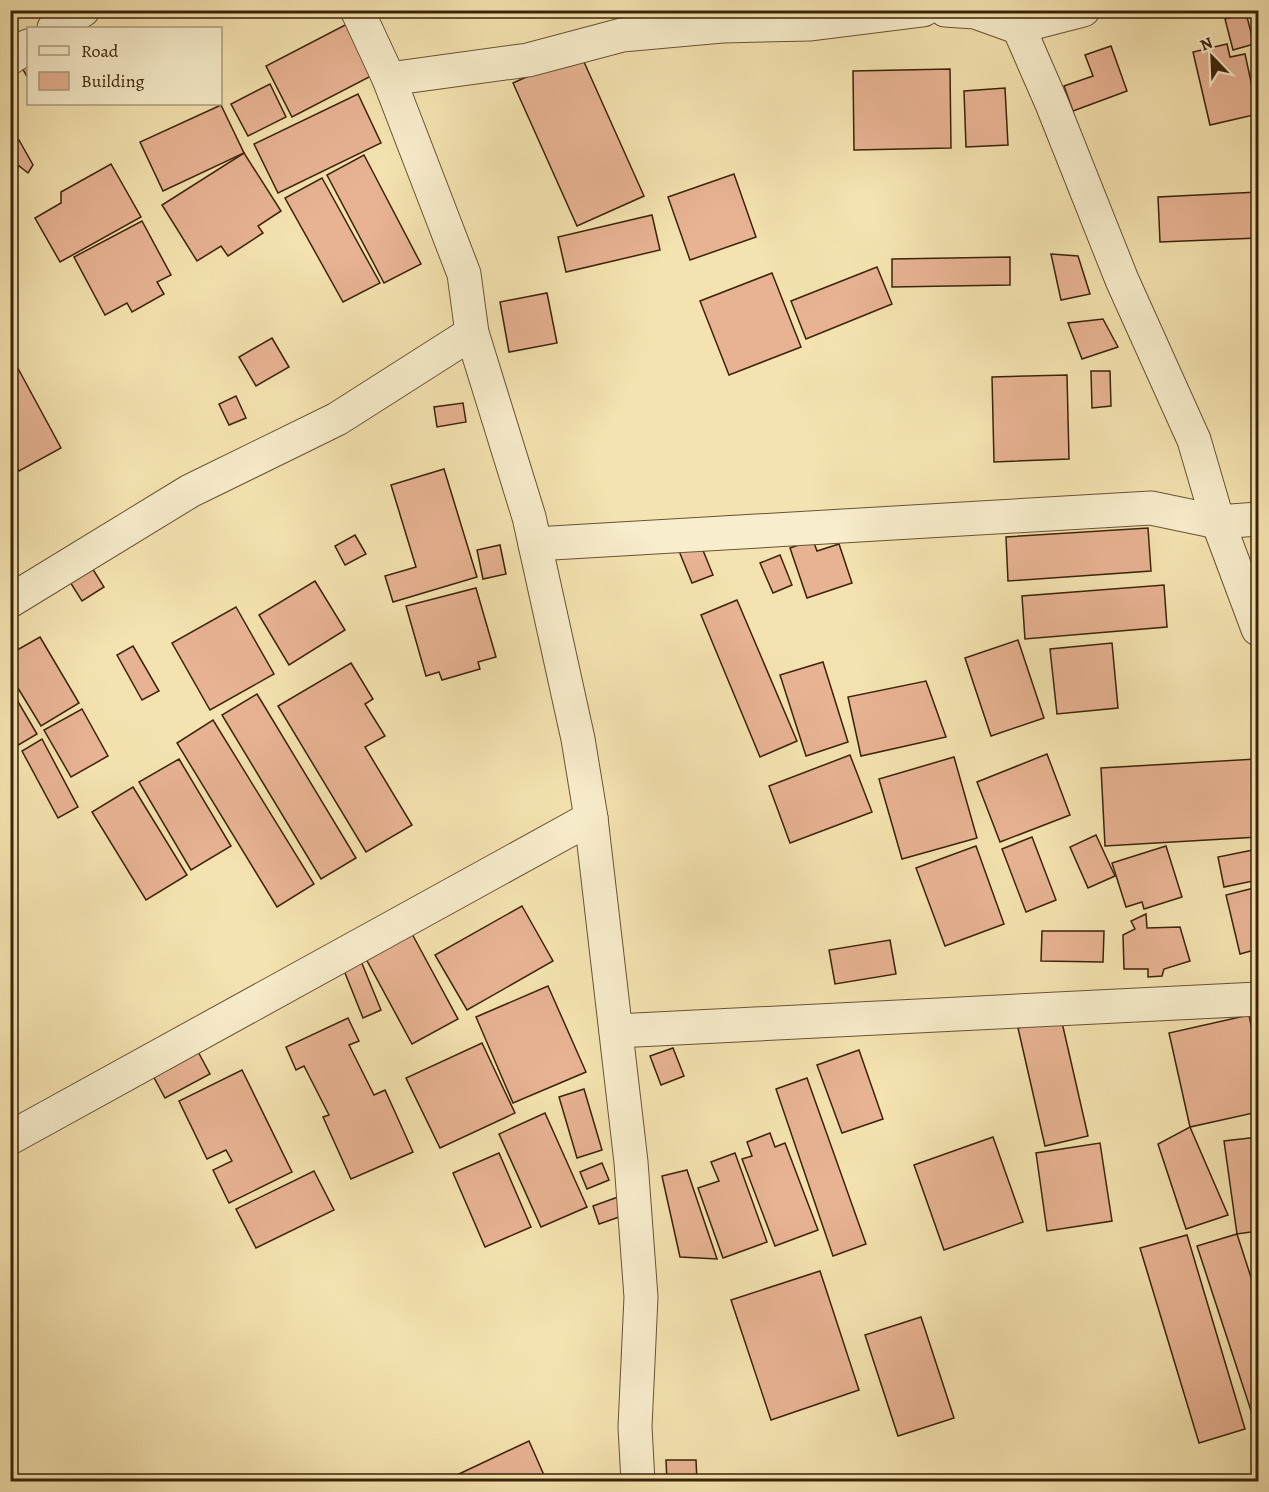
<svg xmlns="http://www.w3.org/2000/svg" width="1269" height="1492" font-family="Alegreya,serif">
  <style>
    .building { fill: #e8b393; stroke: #3b2309; stroke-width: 1.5 }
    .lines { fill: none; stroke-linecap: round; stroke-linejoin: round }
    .minor-casing { stroke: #695333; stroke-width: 35 }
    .minor { stroke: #f8edcc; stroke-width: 33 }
  </style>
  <rect width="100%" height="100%" fill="#f4e3b0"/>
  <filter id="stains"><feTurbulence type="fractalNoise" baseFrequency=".00333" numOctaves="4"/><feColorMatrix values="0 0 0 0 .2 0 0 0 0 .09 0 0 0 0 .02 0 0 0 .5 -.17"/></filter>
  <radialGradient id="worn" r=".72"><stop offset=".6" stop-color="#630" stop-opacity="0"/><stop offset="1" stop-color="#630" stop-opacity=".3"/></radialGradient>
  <g class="building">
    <polygon points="1246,13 1254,44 1233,50 1225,19"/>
    <polygon points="349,23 375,74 292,117 266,66"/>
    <polygon points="1227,44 1230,57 1245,54 1258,114 1210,125 1193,52"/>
    <polygon points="1111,46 1127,91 1073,111 1064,86 1093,76 1085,55"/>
    <polygon points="28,50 28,78 16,58"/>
    <polygon points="580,53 644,196 577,226 513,83"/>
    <polygon points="950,69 951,148 854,150 853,71"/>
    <polygon points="270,84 286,117 248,136 231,104"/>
    <polygon points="1005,88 1008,145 966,147 964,91"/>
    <polygon points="358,94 381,143 278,193 254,144"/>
    <polygon points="221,105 244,153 163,191 140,142"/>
    <polygon points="19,140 33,165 28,173 19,166 10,171 10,145"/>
    <polygon points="244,153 281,211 258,226 263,233 228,256 221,246 197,261 162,205"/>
    <polygon points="364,155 421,264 384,283 327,175"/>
    <polygon points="111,164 141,217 60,262 35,218 61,203 61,192"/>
    <polygon points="734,174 756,237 690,260 668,197"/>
    <polygon points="322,178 380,283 343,302 285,198"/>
    <polygon points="1258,192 1258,238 1160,242 1158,197"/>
    <polygon points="652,215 660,250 566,272 558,237"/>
    <polygon points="142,221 171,275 157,282 164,294 132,312 127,303 105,315 74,257"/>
    <polygon points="1051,254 1078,256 1090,294 1061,300"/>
    <polygon points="1010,257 1010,285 892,287 892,259"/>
    <polygon points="877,267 892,304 806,339 791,301"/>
    <polygon points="772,273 801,347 729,375 700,301"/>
    <polygon points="547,293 557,343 509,352 500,302"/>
    <polygon points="1103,319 1118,347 1082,359 1068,323"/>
    <polygon points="272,338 289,367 256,386 239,357"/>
    <polygon points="14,361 61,448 19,471 10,455 10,363"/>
    <polygon points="1091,371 1110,371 1111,406 1092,408"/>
    <polygon points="1067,375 1069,459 994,462 992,377"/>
    <polygon points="236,396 246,418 229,425 219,404"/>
    <polygon points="463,403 466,422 437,427 434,407"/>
    <polygon points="444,469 477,577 393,602 385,576 416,567 391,485"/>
    <polygon points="1148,528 1151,571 1008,581 1006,537"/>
    <polygon points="355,535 366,554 345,565 335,546"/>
    <polygon points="813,540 817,551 839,544 852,583 807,598 790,548"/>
    <polygon points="700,543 713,575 692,583 679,551"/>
    <polygon points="500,545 506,574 483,579 477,550"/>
    <polygon points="780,555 792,585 773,593 760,563"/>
    <polygon points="87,560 104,587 82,601 65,574"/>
    <polygon points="315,581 345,630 289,665 259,615"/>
    <polygon points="1164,585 1167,627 1025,639 1022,596"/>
    <polygon points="476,588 496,657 478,662 480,669 442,680 439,672 426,676 406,606"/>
    <polygon points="737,600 797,741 760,757 701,615"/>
    <polygon points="236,607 274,674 210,710 172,643"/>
    <polygon points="40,637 79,703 41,726 10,675 10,654"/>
    <polygon points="1018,640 1044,718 991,736 965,658"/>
    <polygon points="1112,643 1118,708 1057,714 1050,649"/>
    <polygon points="133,646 159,691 142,700 117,655"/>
    <polygon points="823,662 848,742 806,756 780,675"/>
    <polygon points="351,663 373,699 365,704 385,736 365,747 412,825 366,852 278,706"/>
    <polygon points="926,681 946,737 861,756 848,697"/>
    <polygon points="10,688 37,734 10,750"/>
    <polygon points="257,694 356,858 321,879 222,715"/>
    <polygon points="82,709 108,756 71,777 44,730"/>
    <polygon points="213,720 314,884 277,907 177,743"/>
    <polygon points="42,739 78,807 58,818 22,751"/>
    <polygon points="1047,754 1070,815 1000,842 977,782"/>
    <polygon points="850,755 872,812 790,843 769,786"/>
    <polygon points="954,757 977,838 902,859 879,779"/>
    <polygon points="179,759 231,846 191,870 139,782"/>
    <polygon points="1256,759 1258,837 1105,846 1101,768"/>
    <polygon points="133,787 187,875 146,900 92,812"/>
    <polygon points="1096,835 1115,876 1088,888 1070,847"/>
    <polygon points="1032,837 1056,900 1026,912 1002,849"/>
    <polygon points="976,846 1004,924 945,946 916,868"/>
    <polygon points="1166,846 1182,897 1144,909 1142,902 1126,907 1112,863"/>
    <polygon points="1258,849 1258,880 1224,887 1218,857"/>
    <polygon points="1258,887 1258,949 1240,954 1226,895"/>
    <polygon points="522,906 553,961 467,1010 435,955"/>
    <polygon points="1146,914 1147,928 1180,927 1190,961 1164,969 1162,976 1148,977 1148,969 1124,969 1123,935 1135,929 1131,921"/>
    <polygon points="1042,931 1104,931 1103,962 1041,961"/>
    <polygon points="411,932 458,1019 412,1044 365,957"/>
    <polygon points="890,940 896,974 835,984 829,950"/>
    <polygon points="361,961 381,1010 363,1018 343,968"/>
    <polygon points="548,986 586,1072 513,1103 476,1017"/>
    <polygon points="1249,1015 1258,1059 1258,1112 1190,1127 1169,1033"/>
    <polygon points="348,1018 359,1041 349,1045 374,1095 385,1090 413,1152 351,1179 323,1117 329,1115 304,1066 296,1070 286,1047"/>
    <polygon points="1061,1018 1088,1136 1045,1146 1018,1028"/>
    <polygon points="482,1043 515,1113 440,1148 406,1078"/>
    <polygon points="196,1048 210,1074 165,1098 151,1072"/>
    <polygon points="673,1048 684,1076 661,1085 650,1056"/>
    <polygon points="859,1050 883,1119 842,1133 817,1065"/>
    <polygon points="242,1070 292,1172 229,1203 213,1170 232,1161 226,1150 207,1159 179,1101"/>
    <polygon points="807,1078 866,1244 833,1256 776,1089"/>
    <polygon points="584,1089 602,1150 577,1158 559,1097"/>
    <polygon points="545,1113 587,1207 541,1227 499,1134"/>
    <polygon points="1190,1127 1228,1215 1186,1229 1158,1144"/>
    <polygon points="770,1133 775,1147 785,1143 818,1230 775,1246 742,1159 752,1156 747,1142"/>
    <polygon points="993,1137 1023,1222 944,1250 914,1165"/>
    <polygon points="1258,1137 1258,1231 1237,1234 1224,1141"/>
    <polygon points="1100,1143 1112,1221 1047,1231 1036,1153"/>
    <polygon points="499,1153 531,1227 485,1247 453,1173"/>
    <polygon points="735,1153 767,1242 723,1258 698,1188 719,1181 711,1162"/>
    <polygon points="602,1163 609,1180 587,1189 580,1172"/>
    <polygon points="687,1170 717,1259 680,1257 662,1176"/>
    <polygon points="314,1171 334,1210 256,1248 236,1209"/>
    <polygon points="618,1197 625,1215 599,1224 593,1206"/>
    <polygon points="1237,1234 1258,1299 1258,1425 1256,1426 1197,1246"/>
    <polygon points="1187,1235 1245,1429 1199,1443 1140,1248"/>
    <polygon points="820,1271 859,1390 771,1420 731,1300"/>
    <polygon points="921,1317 954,1418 898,1436 865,1335"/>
    <polygon points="529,1441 547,1482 442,1482"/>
    <polygon points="666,1460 696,1460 697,1482 667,1482"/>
  </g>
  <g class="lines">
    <defs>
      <g id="minor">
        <polyline points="357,10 389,79 464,274 472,333 529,517 578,739 591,818 631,1162 641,1297 635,1427 638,1482"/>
        <polyline points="945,10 975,12 1017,27 1083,10"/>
        <polyline points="1011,10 1052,104 1122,280 1194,440 1218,522 1258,629"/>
        <polyline points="54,28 83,10"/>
        <polyline points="10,58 28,46"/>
        <polyline points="389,79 528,60 622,35 722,26 811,24 923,10"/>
        <polyline points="535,544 1151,508 1218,522 1258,519"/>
        <polyline points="10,601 190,491 337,419 472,333"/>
        <polyline points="616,1031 1258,999"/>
        <polyline points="10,1138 591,818"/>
      </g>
    </defs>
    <use href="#minor" class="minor-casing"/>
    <use href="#minor" class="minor"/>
  </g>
  <rect width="1269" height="1492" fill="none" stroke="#f4e3b0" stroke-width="36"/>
  <rect x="12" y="12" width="1245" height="1468" fill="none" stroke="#3b2309" stroke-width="3"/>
  <rect x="18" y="18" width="1233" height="1456" fill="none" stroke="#3b2309" stroke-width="1.5"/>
  <rect x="27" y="27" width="195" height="78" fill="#f8edcc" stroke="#ac9c7e" stroke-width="1.5"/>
  <rect x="39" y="46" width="30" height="9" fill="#f8edcc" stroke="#ac9c7e" stroke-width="1.5"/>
  <text x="81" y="57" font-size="18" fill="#3b2309">Road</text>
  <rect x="39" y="72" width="30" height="18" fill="#e8b393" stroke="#ac9c7e" stroke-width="1.5"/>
  <text x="81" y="87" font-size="18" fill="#3b2309">Building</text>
  <g transform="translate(1212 57) rotate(337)" stroke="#f8edcc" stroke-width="4.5" paint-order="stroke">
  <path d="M0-4.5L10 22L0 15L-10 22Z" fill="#3b2309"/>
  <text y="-9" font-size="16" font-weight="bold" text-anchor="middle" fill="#3b2309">N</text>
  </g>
  <rect width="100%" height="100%" filter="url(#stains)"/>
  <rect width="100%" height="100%" fill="url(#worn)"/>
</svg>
